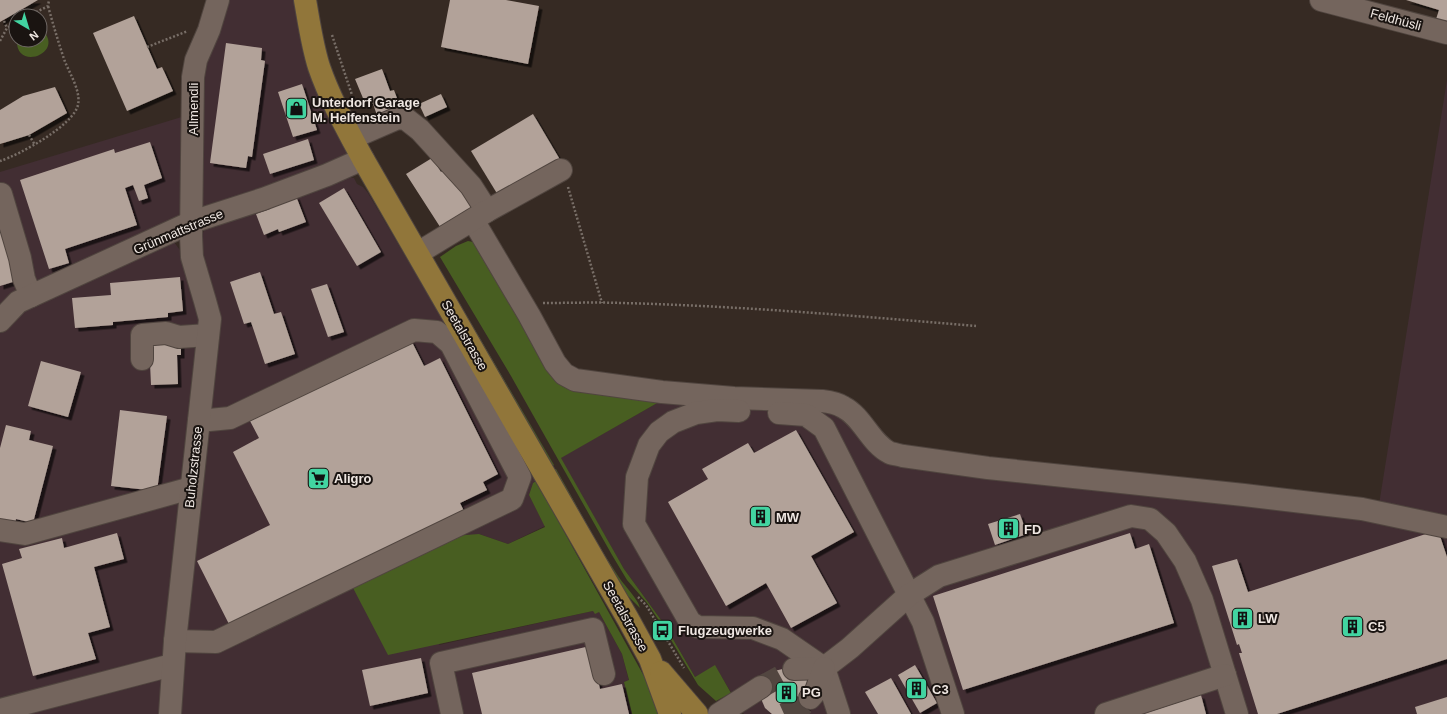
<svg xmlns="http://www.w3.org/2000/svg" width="1447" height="714" font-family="Helvetica,sans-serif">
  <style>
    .industrial { fill: #422e33 }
    .green { fill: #485e21 }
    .building { fill: #b2a299; filter: url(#shadow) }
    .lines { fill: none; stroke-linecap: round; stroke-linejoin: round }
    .minor-tunnel { stroke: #524640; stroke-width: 22; stroke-dasharray: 22 11; stroke-linecap: butt }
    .minor-casing { stroke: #50453f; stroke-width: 24 }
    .major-casing { stroke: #50453f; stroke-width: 24 }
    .path { stroke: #786e67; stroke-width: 2.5; stroke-dasharray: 2 2; stroke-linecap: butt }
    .minor { stroke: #74655d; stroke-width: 22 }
    .major { stroke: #91763a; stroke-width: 22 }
    .labels { text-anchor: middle; stroke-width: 4; stroke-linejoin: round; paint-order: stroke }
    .street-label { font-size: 13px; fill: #efe7e2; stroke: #1a1411 }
    .poi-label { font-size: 13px; font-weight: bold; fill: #efe7e2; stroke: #1a1411; text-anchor: start }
  </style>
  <defs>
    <filter id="shadow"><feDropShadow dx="3.5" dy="3.5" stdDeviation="0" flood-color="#0009"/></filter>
  </defs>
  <rect width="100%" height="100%" fill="#362a23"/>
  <g class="industrial">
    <polygon points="218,0 305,0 363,159 203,218 193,77"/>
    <polygon points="1447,80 1447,714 744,714 715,666 695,677 670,634 671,633 666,624 664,624 624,569 560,458 666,398 822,405 843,415 882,458 1377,517"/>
    <polygon points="185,116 181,210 174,242 182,253 201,237 206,226 346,177 354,178 357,184 363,187 368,193 456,342 536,481 533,483 529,495 545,526 508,544 479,534 439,645 588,612 593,611 599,612 622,654 629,681 624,682 632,714 0,714 0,172"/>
  </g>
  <g class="green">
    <path d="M40,28c29,24 -25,45 -23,12h23z"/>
    <polygon points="468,241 478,243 556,371 666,398 561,458 624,569 664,624 662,625 647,603 627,580 612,555 511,376 440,257 456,246"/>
    <polygon points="430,253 554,465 551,467 431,259"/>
    <path d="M556,469c20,35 39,72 62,107 5,8 21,24 22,32l-18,-18 -69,-120z"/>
    <polygon points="536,481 645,678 660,714 632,714 624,682 629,680 622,654 599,612 595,614 593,611 388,655 352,586 453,536 479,534 508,544 545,527 529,495 533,483"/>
    <polygon points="670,634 695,677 715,665 731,693 716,701 698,685 668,635"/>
  </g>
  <g class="building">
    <polygon points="0,0 38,0 0,22"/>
    <polygon points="450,0 506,0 539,6 528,64 441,47"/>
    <polygon points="1406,0 1447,0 1447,21 1436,19 1439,10"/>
    <polygon points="134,16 157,69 162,67 173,91 127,111 93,33"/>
    <polygon points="226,43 262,48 261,60 265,61 252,157 248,156 246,168 210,163"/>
    <polygon points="382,69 390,91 394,90 402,112 379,121 372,101 365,103 355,79"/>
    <polygon points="302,84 317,130 293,137 278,92"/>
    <polygon points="55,87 67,113 29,135 0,144 0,110 23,96"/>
    <polygon points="441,94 447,107 425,117 419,104"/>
    <polygon points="533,114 562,163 501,200 471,151"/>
    <polygon points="308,139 314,160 270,174 263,154"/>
    <polygon points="150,142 162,178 144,185 148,198 139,201 133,185 125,188 137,225 65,249 69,263 49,269 20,180 114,149 115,153"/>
    <polygon points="432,158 441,172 448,167 476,213 444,233 406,174"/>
    <polygon points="344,188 381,252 357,266 319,203"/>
    <polygon points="296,196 306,222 279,232 278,229 264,235 256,214 270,209 269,206"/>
    <polygon points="0,218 19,280 0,286"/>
    <polygon points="260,272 274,314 281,312 295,354 265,364 251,322 244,324 230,282"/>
    <polygon points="180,277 183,311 168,313 168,317 113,322 113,325 75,328 72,298 111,295 110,283"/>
    <polygon points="327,284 344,332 328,337 311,289"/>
    <polygon points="411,340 424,366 440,358 498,474 483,482 487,490 460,503 465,513 232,630 197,561 270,525 233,452 259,438 250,421"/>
    <polygon points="149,341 181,343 181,355 177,355 178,384 151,385"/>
    <polygon points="41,361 81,372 68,417 28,406"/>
    <polygon points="120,410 167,416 157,491 111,486"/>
    <polygon points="6,425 31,431 29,440 53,446 33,523 16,519 15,524 0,521 0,448"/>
    <polygon points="796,430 854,532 811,556 837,603 791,628 766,583 726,606 668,502 708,479 702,469 748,443 754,453"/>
    <polygon points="1020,514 1027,534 995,545 988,524"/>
    <polygon points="1438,530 1447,557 1447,659 1277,714 1258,714 1239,653 1242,653 1239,644 1237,645 1212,566 1237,559 1248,592"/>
    <polygon points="117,533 124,559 94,567 110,627 88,633 96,659 33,676 2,564 22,558 19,549 62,538 64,548"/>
    <polygon points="1130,533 1135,549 1149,544 1174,623 963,690 933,596"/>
    <polygon points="590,646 600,689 622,684 629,714 482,714 472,673"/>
    <polygon points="421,658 428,693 370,706 362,670"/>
    <polygon points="915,665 937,703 920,713 898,675"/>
    <polygon points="787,668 805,677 809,684 808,705 804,711 799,714 772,714 765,708 762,701 761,694 764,681 768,675 774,671"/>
    <polygon points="891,678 911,714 878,714 865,692"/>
    <polygon points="1201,695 1206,714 1143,714"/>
    <polygon points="1447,697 1447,714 1417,714 1415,707"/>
  </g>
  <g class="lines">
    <g class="minor-tunnel">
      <polyline points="761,687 794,669"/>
      <polyline points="784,714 802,706 810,698"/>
    </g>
    <defs>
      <g id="minor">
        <polyline points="1321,0 1447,33"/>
        <polyline points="352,138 398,118 406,119 420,130 471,186 487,211"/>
        <polyline points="1,194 20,258 24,279 31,296"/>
        <path d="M473,220l56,95 26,48 9,11 11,6 87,12 72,6 88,3c8,1 15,2 21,6 20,10 27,36 47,46 4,1 9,2 13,3l85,12 256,27 118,14 85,18"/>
        <polyline points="418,253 487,211 561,170"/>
        <polyline points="0,321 18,302 192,222 263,199 327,175 363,159"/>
        <polyline points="142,359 142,335 166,333 179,337 208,335"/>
        <polyline points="739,411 717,410 696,413 673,422 659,432 649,445 637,477 634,524 690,622 698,627 753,628 782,639 824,668 839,714"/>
        <polyline points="779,413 806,415 824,428 923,622 953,714"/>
        <polyline points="0,530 25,534 191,488"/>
        <polyline points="175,641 216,642 512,499 520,477 451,344 437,332 414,330 230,418 199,421"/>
        <polyline points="794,669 824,668 850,648 909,595 939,576 1131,516 1150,519 1166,533 1185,561 1202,600 1237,714"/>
        <polyline points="810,698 816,691 824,668"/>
        <polyline points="0,710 172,665"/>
        <polyline points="170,714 175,641 210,319 205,301 192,257 191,236 193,77 196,60 209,30 218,0"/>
        <polyline points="452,714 441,663 593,629 604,674"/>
        <polyline points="719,714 761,687"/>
        <polyline points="1106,714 1225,675"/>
      </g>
      <g id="major">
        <path d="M305,0c4,22 7,45 14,67 11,32 28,62 44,92l265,460 22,40 20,55"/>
        <polyline points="661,672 697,714"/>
      </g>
    </defs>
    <use href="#minor" class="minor-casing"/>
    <use href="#major" class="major-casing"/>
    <g class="path">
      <polyline points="29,16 48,6 49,0"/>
      <polyline points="4,21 7,28"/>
      <polyline points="332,35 352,95"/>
      <polyline points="0,41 7,28 16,23"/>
      <polyline points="147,47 188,31"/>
      <polyline points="29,135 35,145"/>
      <path d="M0,161c19,-6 73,-35 78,-56 3,-15 -9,-32 -14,-46 -6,-18 -11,-35 -16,-53"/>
      <polyline points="568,187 602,303"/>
      <path d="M543,303c26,0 53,-1 79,0 118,3 236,13 354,23"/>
      <polyline points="638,597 646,605 684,668"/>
    </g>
    <use href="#minor" class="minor"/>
    <use href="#major" class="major"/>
  </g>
  <defs>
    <symbol id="shop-square" viewBox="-11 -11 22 22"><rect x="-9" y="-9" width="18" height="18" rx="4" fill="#42d4a1" stroke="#1a1411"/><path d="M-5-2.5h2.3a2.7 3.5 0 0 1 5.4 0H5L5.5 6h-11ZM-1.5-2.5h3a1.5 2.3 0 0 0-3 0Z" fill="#111"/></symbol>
    <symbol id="supermarket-square" viewBox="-11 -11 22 22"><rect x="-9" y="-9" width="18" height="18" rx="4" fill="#42d4a1" stroke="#1a1411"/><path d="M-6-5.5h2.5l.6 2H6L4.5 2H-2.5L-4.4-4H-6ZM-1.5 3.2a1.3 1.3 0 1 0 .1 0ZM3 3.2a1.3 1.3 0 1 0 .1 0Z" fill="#111"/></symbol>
    <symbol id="building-square" viewBox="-11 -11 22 22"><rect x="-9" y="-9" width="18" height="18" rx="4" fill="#42d4a1" stroke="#1a1411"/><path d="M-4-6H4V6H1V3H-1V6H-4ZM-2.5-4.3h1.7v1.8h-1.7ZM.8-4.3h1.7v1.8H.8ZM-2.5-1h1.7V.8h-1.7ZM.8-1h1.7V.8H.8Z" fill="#111"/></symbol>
    <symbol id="bus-square" viewBox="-11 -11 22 22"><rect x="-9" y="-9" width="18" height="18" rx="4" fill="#42d4a1" stroke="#1a1411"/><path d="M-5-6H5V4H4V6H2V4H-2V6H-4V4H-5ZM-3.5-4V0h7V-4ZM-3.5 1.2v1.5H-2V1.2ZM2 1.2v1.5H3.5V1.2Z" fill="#111"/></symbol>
  </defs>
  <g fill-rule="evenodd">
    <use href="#shop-square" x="284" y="96" width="25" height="25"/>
    <use href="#supermarket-square" x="306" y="466" width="25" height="25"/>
    <use href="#building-square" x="748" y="504" width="25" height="25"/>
    <use href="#building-square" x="996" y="516" width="25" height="25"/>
    <use href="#building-square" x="1230" y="606" width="25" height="25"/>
    <use href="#building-square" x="1340" y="614" width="25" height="25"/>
    <use href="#bus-square" x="650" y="618" width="25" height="25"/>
    <use href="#building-square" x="904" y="676" width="25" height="25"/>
    <use href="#building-square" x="774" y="680" width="25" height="25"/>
  </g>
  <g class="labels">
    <g class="street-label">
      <text transform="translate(1396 19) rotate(15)" y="5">Feldhüsli</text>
      <text transform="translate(193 109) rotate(-90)" y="5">Allmendli</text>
      <text transform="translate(178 231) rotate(-23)" y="5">Grünmattstrasse</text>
      <text transform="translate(465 335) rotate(60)" y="5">Seetalstrasse</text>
      <text transform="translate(193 467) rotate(-84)" y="5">Buholzstrasse</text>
      <text transform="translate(626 616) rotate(61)" y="5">Seetalstrasse</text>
    </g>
    <g class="poi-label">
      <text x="312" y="107">Unterdorf Garage<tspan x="312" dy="15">M. Helfenstein</tspan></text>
      <text x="334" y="483">Aligro</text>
      <text x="776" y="522">MW</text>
      <text x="1024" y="534">FD</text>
      <text x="1258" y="623">LW</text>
      <text x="1368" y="631">C5</text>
      <text x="678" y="635">Flugzeugwerke</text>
      <text x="932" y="694">C3</text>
      <text x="802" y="697">PG</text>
    </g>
  </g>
  <g transform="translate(28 28) rotate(142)"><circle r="19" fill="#1a1411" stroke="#6f6865"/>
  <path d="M0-3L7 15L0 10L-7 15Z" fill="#42d4a1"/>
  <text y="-6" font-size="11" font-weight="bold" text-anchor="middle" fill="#efe7e2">N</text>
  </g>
</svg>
